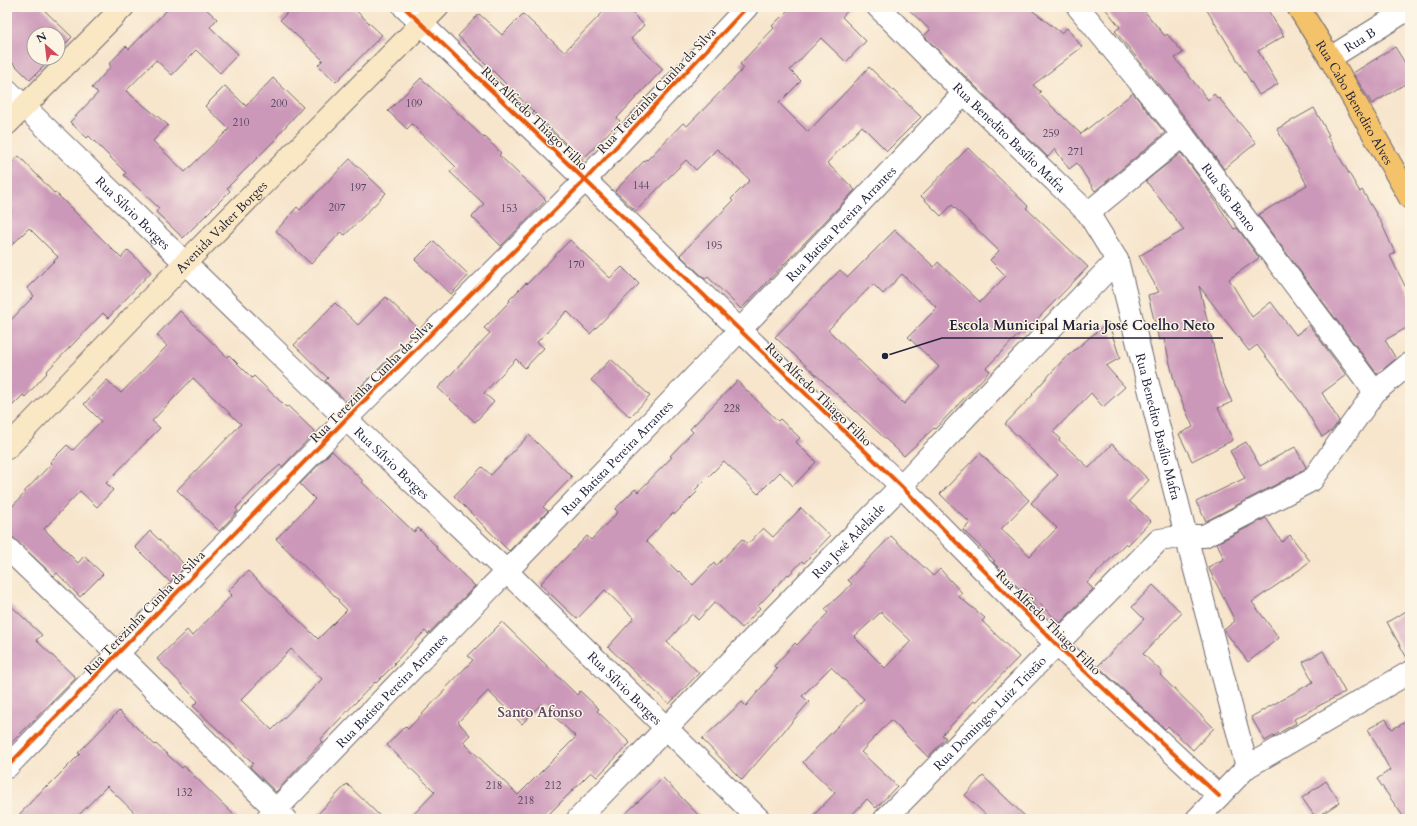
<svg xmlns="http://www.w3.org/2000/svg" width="1417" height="826" font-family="Cardo,serif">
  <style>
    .building { fill: #cc98b9; fill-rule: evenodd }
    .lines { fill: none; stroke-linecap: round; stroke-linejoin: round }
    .street-casing { stroke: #6d666e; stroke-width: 24 }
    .secondary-casing { stroke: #6d666e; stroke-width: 24 }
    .primary-casing { stroke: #6d666e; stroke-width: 24 }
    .street { stroke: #fff; stroke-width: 22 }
    .secondary { stroke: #fae7c3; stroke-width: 22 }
    .primary { stroke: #f3c26a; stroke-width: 22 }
    .cycleway-casing { stroke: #fcf5e5; stroke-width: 6 }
    .cycleway { stroke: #e8590c; stroke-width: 4 }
    .labels { text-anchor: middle; stroke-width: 3; stroke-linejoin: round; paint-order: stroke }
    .number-label { font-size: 11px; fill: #4c405a }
    .street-label { font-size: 13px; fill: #22223b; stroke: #fcf5e5 }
    .neighbourhood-label { font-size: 14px; font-weight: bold; fill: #5e4b67; stroke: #fcf5e5 }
    .leader { fill: none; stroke: #22223b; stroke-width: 1.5 }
    .callout-dot { fill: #22223b; stroke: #fcf5e5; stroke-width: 1.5 }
    .callout-label { font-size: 14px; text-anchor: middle; font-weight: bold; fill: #22223b; stroke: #fcf5e5; stroke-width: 3; stroke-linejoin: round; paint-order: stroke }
  </style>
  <rect width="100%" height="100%" fill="#fcf5e5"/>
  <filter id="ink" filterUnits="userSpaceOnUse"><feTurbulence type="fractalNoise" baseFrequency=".025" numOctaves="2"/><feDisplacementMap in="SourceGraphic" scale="8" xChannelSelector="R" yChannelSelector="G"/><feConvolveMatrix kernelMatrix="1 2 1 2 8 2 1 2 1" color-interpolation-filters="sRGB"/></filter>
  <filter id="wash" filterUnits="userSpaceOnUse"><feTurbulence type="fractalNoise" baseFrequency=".012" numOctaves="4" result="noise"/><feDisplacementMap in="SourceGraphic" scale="16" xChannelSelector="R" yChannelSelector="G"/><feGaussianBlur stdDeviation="0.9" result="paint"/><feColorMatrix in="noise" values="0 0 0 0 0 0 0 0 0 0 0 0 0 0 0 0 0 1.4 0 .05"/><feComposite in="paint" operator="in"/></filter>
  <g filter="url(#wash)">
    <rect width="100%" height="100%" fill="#f7e5cc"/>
    <g id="blocks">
      <g class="building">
        <polygon points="7,7 41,7 72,37 58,51 58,34 34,34 34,58 52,58 30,80 7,57"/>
        <polygon points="170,7 204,7 217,19 210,27 238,54 220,73 196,50 172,75 156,60 126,91 168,125 153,141 185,172 229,129 205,106 225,86 246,106 273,78 303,107 277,136 278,137 227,188 230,191 183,238 156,212 159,208 124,175 126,173 89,136 87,138 70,122 98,93 92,88 111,66 109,64 126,46 129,49"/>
        <polygon points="293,7 352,7 382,35 336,82 318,65 323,60 280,20"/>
        <polygon points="608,7 626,7 644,25 631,39 663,69 617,118 620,121 582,160 458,36 479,14 502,35 523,14 564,52"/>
        <polygon points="791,7 851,7 842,17 866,41 846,62 821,38 790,70 801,81 779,103 808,132 869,67 921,117 887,151 862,126 827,163 855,190 741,309 708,277 705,279 680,255 733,201 731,199 750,180 717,149 696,170 686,160 636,211 615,191 646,159 647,160 683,123 687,126 744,68 740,64 774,28 772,26"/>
        <polygon points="906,7 1028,7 1061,33 1067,28 1082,47 1033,85 1041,92 1039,94 1081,134 1133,93 1165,133 1095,191 1077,163 1069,169 1055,149 1048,157 974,85 924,36 930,30"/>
        <polygon points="1104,7 1141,7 1165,36 1167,34 1183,53 1175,58 1208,100 1214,94 1218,99 1219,98 1256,143 1224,169 1193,127 1115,31 1120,27"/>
        <polygon points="1205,7 1266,7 1284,36 1258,51 1278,84 1259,95"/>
        <polygon points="1395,47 1410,71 1410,81 1372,104 1353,73"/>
        <polygon points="421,78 484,138 485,137 501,153 499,155 546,200 501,246 472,217 484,204 450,172 456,167 412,124 407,129 388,111"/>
        <polygon points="1314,108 1329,135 1327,136 1360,192 1362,190 1381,222 1395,253 1390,256 1410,296 1410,326 1385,340 1396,359 1377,374 1258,215 1307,185 1277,129"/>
        <path d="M968,148l60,58 -2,2 62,59 -65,67 -2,-2 -35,36 4,3 -55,58 -1,-1 -30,28 -129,-119 65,-67 8,7 47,-47 39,37 4,-5 42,40 26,-26 -16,-16 9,-9 -47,-46 -11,11 -20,-20zM902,274l35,34 -29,29 31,30 -35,37 -76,-74 45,-46 10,10z"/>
        <polygon points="1181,153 1204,184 1234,229 1237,228 1259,258 1229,279 1252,317 1271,302 1296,335 1309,325 1346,375 1322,393 1339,421 1331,431 1322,437 1302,404 1257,345 1249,351 1199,286 1221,378 1232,402 1218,408 1233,440 1192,461 1179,434 1193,427 1176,388 1164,339 1159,340 1148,295 1159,292 1139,256 1184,230 1146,181"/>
        <polygon points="19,156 54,193 55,192 121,258 128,250 151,272 108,318 103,313 46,372 47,373 25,397 23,395 7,411 7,324 34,296 27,288 58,257 29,228 7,250 7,167"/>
        <polygon points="350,159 386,193 345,235 341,232 311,264 276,231 297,207 300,210"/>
        <polygon points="570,240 610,278 622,267 639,284 590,334 567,311 537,342 544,348 525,368 516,359 484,393 494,402 475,422 438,388 490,333 484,328 510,301 509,300 526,283 527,284"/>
        <polygon points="434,241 469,275 451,294 415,260"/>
        <polygon points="386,297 419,329 346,401 325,381 328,378 294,345 335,303 358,325"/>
        <polygon points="180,311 227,357 229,355 252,378 254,376 286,407 288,406 315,432 282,467 280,465 266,477 236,508 238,511 219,531 177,490 241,424 193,378 152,421 160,428 106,483 113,490 97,507 80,491 44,529 78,563 84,556 103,574 80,597 57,573 54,576 7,532 7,512 25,493 24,492 52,463 50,462 67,445 73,450 101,421 84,404 107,380 121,393 167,346 157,335"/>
        <polygon points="1108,322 1120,358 1106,366 1125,387 1103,407 1091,393 1053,432 1060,438 1059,440 1089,468 1112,444 1149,480 1129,501 1151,521 1128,545 1126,543 1087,583 1093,589 1060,623 1023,588 1021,590 993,562 995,561 963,530 970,523 940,494 980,453 1029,500 1001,529 1030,556 1057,528 1031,503 1058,475 1005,424 1033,395 1032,394 1063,360"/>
        <polygon points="611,359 650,396 630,417 591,380"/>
        <polygon points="737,381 778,421 780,419 800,438 796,442 816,462 793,486 780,472 758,494 724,461 695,490 697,492 674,515 673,513 646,541 678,572 679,571 693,585 714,563 716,566 742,539 748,544 763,528 773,537 801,508 830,536 804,563 802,561 789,575 788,574 758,606 760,608 742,628 715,602 698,620 692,614 667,642 699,673 669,704 608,647 634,618 605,590 577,619 540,584 587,536 591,540 618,512 615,509 635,489 638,492 672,457 670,456 693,432 690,429"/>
        <polygon points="529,435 572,477 543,507 548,511 509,551 454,496 482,467 491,475"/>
        <polygon points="1246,442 1260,466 1295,447 1306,467 1304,470 1206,521 1196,502 1245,478 1230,451"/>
        <path d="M332,451l31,30 -1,1 52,50 4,-4 19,19 -1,2 39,37 -47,48 -3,-3 -31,32 1,1 -19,19 -1,-1 -55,58 2,2 -46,50 -26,-25 3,-4 -60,-57 5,-5 -41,-42 30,-29 5,6 40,-41 -4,-4 20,-20 70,68 29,-29 -9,-9 1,-1 -63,-61 39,-40 -15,-15zM291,649l31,30 -50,51 -31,-30z"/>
        <polygon points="1266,518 1282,542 1290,535 1310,561 1299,570 1252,602 1279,638 1248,662 1224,630 1235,621 1208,567 1224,559 1217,543"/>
        <polygon points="150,531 186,566 170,582 135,547"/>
        <path d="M891,536l42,40 7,-7 22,24 -4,3 27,22 -3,3 37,36 -44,45 -1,-1 -32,34 4,3 -18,19 -37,-37 -30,32 36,34 -21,22 -9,-9 -19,20h-38l25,-26 -32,-31 61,-63 -33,-32 -29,29 7,6 -67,78 -40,-41 40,-37 4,4 31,-37 -3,-3 21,-23 2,2 31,-32 -3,-4 27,-25 -4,-4zM881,612l30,29 -26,27 -31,-31z"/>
        <polygon points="1153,585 1182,613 1143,654 1162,672 1160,675 1214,728 1193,750 1168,726 1165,729 1098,666 1144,619 1132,607"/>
        <polygon points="7,602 42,635 36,640 76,678 7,747"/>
        <polygon points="1410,609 1410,660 1408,660 1387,622"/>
        <path d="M502,622l75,73 3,-4 19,18 -2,2 33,32 -33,34 -6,-5 -47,47h-135l26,-27 -48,-47 18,-19 3,3 38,-40h-1l28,-29 -5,-4zM488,691l34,33 19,-20 35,33 -58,58 -55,-53 7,-7 -12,-13z"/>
        <polygon points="1323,651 1345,692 1294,719 1296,723 1265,741 1251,717 1313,682 1303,662"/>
        <polygon points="119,711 155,745 156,744 182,768 184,766 238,819 141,819 107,786 75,819 15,819 46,786 47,787 80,754 78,753"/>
        <polygon points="1386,719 1392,729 1410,720 1410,819 1405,819 1377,779 1390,770 1368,729"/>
        <polygon points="983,776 1028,819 990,819 965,795"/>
        <polygon points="663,778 702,819 620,819"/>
        <polygon points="1326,781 1340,802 1316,818 1302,798"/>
        <polygon points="347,784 383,819 313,819"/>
      </g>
    </g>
  </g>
  <g filter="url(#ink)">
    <use href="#blocks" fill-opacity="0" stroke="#6d666e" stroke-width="1"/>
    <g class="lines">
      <defs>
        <g id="street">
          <polyline points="404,7 585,180 901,486 1057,645 1219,796"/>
          <path id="s1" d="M878,7l86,86 124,120 29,47 69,276 61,231"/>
          <path id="s2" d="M1078,7l105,128 192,257"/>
          <path id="s3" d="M1330,58l80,-50"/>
          <path id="s4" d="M7,90l339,329 160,152 253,248"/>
          <polyline points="1088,213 1183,135"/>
          <polyline points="7,548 117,653 285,819"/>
          <polyline points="7,767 346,419 585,180 747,7"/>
          <path id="s5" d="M267,819l473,-489 224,-237"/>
          <path id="s6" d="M578,819l323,-333 77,-82 139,-144"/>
          <path id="s7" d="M885,819l274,-279 27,-4h18l108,-56 63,-88 35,-29"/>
          <polyline points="1197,819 1247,767 1410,672"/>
        </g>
        <g id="secondary">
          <polyline points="7,124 123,7"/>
          <path id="s8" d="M7,448l178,-185 253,-256"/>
        </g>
        <g id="primary">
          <path id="s9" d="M1298,7l32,51 80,140"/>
        </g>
      </defs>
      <use href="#street" class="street-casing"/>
      <use href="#secondary" class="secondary-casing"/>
      <use href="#primary" class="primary-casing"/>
      <use href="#street" class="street"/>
      <use href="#secondary" class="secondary"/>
      <use href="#primary" class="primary"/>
      <defs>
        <g id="cycleway">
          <polyline points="404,7 585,180 901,486 1057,645 1219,796"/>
          <polyline points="7,767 346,419 585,180 747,7"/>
        </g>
      </defs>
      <use href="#cycleway" class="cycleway-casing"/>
      <use href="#cycleway" class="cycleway"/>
    </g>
  </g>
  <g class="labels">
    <g class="number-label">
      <text x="279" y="107">200</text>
      <text x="414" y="107">109</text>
      <text x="241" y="126">210</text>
      <text x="1051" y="137">259</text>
      <text x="1076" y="155">271</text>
      <text x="641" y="189">144</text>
      <text x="358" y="191">197</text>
      <text x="337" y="211">207</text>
      <text x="509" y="212">153</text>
      <text x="714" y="249">195</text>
      <text x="576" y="268">170</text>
      <text x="732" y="412">228</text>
      <text x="494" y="789">218</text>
      <text x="553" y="789">212</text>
      <text x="184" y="796">132</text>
      <text x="526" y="804">218</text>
    </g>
    <g class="street-label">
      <text dy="5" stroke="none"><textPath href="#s3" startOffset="35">Rua B</textPath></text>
      <text transform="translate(656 90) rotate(-47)" y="5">Rua Terezinha Cunha da Silva</text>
      <text dy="5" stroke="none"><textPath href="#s9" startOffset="111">Rua Cabo Benedito Alves</textPath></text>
      <text transform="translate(535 118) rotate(44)" y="5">Rua Alfredo Thiago Filho</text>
      <text dy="5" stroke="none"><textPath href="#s1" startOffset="185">Rua Benedito Basílio Mafra</textPath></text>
      <text dy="5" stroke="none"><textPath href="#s2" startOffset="243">Rua São Bento</textPath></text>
      <text dy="5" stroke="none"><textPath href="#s4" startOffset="176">Rua Sílvio Borges</textPath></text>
      <text dy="5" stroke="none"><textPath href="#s5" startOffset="827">Rua Batista Pereira Arrantes</textPath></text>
      <text dy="5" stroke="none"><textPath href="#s8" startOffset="308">Avenida Valter Borges</textPath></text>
      <text transform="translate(371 381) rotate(-45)" y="5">Rua Terezinha Cunha da Silva</text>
      <text transform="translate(819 394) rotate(44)" y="5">Rua Alfredo Thiago Filho</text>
      <text dy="5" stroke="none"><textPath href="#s1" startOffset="521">Rua Benedito Basílio Mafra</textPath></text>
      <text dy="5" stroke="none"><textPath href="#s5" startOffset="503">Rua Batista Pereira Arrantes</textPath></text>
      <text dy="5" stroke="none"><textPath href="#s4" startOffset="536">Rua Sílvio Borges</textPath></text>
      <text dy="5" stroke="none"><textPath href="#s6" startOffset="388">Rua José Adelaide</textPath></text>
      <text transform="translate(144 612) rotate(-46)" y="5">Rua Terezinha Cunha da Silva</text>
      <text transform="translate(1049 622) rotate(45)" y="5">Rua Alfredo Thiago Filho</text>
      <text dy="5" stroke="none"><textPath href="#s4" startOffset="860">Rua Sílvio Borges</textPath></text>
      <text dy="5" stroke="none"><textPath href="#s5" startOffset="179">Rua Batista Pereira Arrantes</textPath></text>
      <text dy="5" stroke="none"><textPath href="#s7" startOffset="149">Rua Domingos Luiz Tristão</textPath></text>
    </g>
    <g class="neighbourhood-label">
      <text x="540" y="717">Santo Afonso</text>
    </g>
  </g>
  <path class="leader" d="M885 356L942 338H1223"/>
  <circle class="callout-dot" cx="885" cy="356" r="4"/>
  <g class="callout-label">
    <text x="1082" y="330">Escola Municipal Maria José Coelho Neto</text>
  </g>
  <rect width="1417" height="826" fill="none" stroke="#fcf5e5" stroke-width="24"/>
  <g transform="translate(46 46) rotate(332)"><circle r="19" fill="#fcf5e5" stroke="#a5a1a1"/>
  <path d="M0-3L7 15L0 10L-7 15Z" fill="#d1495b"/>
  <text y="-6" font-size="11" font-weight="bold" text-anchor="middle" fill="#22223b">N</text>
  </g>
</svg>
